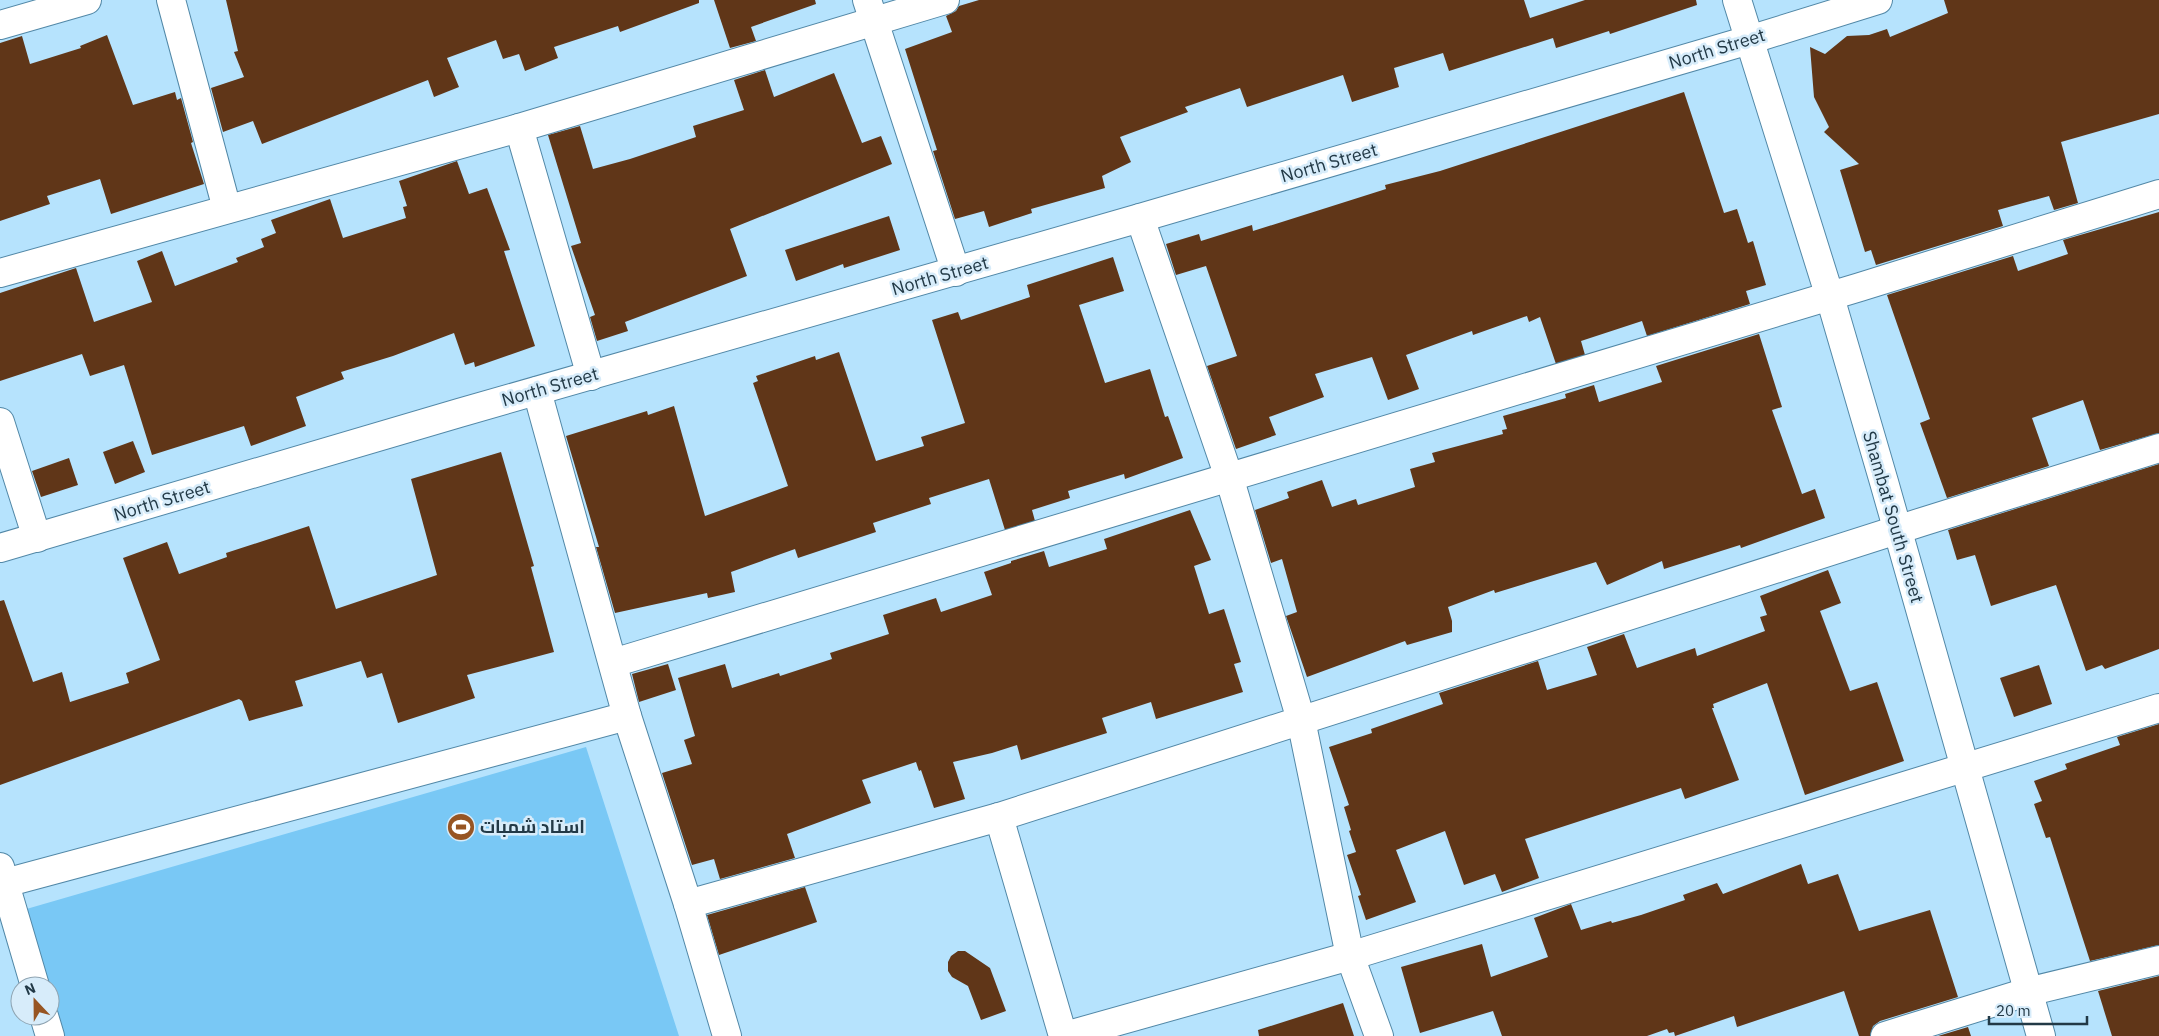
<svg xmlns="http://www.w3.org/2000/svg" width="2159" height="1036" font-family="'IBM Plex Sans',Cairo,sans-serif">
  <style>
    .green { fill: #79c8f5 }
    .building { fill: #603618 }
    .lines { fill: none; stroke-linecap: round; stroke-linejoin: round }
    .street-casing { stroke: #5288a7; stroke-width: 30 }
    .secondary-casing { stroke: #5288a7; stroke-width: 30 }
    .street { stroke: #fff; stroke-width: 28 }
    .secondary { stroke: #fff; stroke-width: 28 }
    .labels { text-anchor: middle; stroke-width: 5; stroke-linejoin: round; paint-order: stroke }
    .street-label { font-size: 18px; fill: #223946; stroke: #d7ecfa }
    .poi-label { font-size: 18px; font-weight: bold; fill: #223946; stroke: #d7ecfa; text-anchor: start }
  </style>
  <rect width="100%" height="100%" fill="#b6e3fd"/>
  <polygon class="green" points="586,747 679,1036 61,1036 50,1000 50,986 46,986 23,910"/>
  <g class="building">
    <polygon points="226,0 699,0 699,3 620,32 618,26 554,47 558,58 525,71 519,54 503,59 496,40 447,58 459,87 434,97 428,80 262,144 253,121 223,132 211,88 244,77 234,52 238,51"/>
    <polygon points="714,0 815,0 816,4 751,27 756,41 730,48"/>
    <polygon points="979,0 1524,0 1530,18 1585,0 1696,0 1697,5 1610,34 1609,31 1556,48 1553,38 1449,71 1443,53 1394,68 1399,87 1352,102 1343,75 1247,107 1240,88 1185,107 1188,112 1120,137 1131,162 1102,176 1105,188 1031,209 1032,213 989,227 984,211 955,219 933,151 937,150 905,49 952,32 946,16 956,11 959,6"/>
    <polygon points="1944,0 2159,0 2159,114 2061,142 2078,203 2054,210 2049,196 1998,210 2003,226 1876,265 1871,250 1865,252 1840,170 1859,164 1824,132 1829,127 1814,97 1810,47 1825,54 1847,36 1869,35 1887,29 1890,37 1948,13"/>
    <polygon points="107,35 133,105 175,92 177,100 181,98 193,142 191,143 204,184 111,214 100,179 47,196 50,204 0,221 0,43 22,36 30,64 81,48 80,46"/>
    <polygon points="765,70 774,97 834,73 862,143 881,136 892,164 730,229 747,276 625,322 628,331 597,341 590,317 595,315 571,246 581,243 548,135 580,126 593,169 630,159 696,137 693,126 744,110 734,80"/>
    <polygon points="1684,92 1724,213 1737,209 1748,243 1753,241 1766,285 1746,291 1750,304 1647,336 1642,321 1581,341 1585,355 1556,364 1540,317 1529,322 1527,316 1473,335 1472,331 1406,355 1419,389 1388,400 1372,357 1315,374 1324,397 1269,417 1276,435 1236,449 1207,366 1237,356 1206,266 1176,275 1166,244 1199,234 1201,241 1252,225 1253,231 1386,189 1385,185 1440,171"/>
    <polygon points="457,161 469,194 487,188 510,250 504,251 535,346 475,367 474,362 465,365 454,333 393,356 341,372 344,379 296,397 306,426 251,446 244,426 152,455 124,365 90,376 82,354 0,381 0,293 76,268 94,322 152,302 137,261 162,251 175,286 238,262 236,258 264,247 261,239 276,233 271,220 330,199 343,238 406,218 403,207 407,206 399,181"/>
    <polygon points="2159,212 2159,433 2100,450 2083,400 2032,418 2049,466 1947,498 1920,423 1930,419 1887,295 2013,256 2018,271 2068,254 2063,240"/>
    <polygon points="889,216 900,250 844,268 843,264 796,281 785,250"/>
    <polygon points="1113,257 1124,291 1079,305 1105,383 1150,369 1165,417 1168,416 1183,458 1125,479 1124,474 1068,491 1070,498 1032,510 1035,521 1005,530 989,479 929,498 931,504 873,523 876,532 798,558 795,549 731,572 735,592 708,598 707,593 615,613 596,547 599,547 566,436 647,411 648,415 674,406 705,516 788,486 753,383 758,381 756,376 815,356 816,360 839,352 876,461 924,446 921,437 965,423 932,320 958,312 961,320 1030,297 1027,285"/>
    <polygon points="1759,334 1782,407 1772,410 1802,494 1815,489 1825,518 1741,548 1740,545 1664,569 1662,561 1607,585 1596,562 1495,593 1494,590 1448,607 1452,621 1452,632 1407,645 1405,641 1307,677 1286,616 1297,612 1282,559 1271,563 1255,510 1289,498 1287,492 1322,480 1332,507 1356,499 1358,505 1415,487 1410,469 1435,462 1432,453 1503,434 1502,430 1507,429 1503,416 1566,398 1565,394 1594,385 1599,402 1662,382 1656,366"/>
    <polygon points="133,441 145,472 115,484 103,452"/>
    <polygon points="501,452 534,566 531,567 554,652 467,675 475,698 398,723 382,673 367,678 361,661 295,681 303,706 249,721 242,701 239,699 0,785 0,601 4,600 33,682 62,672 70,702 129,683 126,673 160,660 123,558 167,542 179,574 227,557 226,553 309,526 336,609 437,575 411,479"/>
    <polygon points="69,458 78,485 41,497 32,471"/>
    <polygon points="2159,464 2159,649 2105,669 2102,665 2086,671 2056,585 1991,606 1975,555 1957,560 1948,530"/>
    <polygon points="1190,510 1211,560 1194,566 1209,614 1224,609 1241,662 1234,664 1243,692 1156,719 1151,702 1102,718 1107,733 1021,760 1017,745 992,753 953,762 965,799 934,808 921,770 919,771 916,762 862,780 871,803 787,834 795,858 720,879 714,859 692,865 662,773 692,764 684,740 695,736 678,678 725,664 732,688 779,673 780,676 832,659 830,653 889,634 883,615 936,598 941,612 992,595 984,572 1011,563 1011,561 1044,551 1049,567 1107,549 1104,539"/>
    <polygon points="1828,570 1841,603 1820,611 1850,691 1877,682 1904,761 1805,795 1767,683 1713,704 1714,708 1712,708 1739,780 1685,799 1681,788 1525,839 1539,878 1502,892 1495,874 1464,885 1445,831 1396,850 1416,902 1366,920 1358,896 1361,895 1347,855 1356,852 1349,831 1351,830 1344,807 1349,805 1329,747 1372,733 1371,729 1443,704 1439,693 1538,661 1547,690 1597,675 1587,647 1624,634 1637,668 1695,648 1697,656 1765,631 1760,617 1767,615 1760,596"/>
    <polygon points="668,664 676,690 639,702 632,674"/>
    <polygon points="2039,665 2052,704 2014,717 2000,678"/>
    <polygon points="2159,724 2159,945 2090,961 2050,837 2046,838 2034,804 2042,801 2034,781 2067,769 2065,764 2120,745 2117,737"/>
    <polygon points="1801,864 1808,884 1838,874 1859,931 1930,910 1958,997 1880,1021 1873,1026 1870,1036 1859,1036 1844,991 1737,1027 1734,1016 1675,1036 1674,1032 1669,1033 1667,1029 1647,1036 1502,1036 1493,1011 1420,1033 1401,967 1482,944 1491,977 1548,957 1534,918 1571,904 1581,930 1611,921 1612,923 1641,915 1685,900 1683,895 1717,883 1723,894"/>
    <polygon points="805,887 817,922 719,955 707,915"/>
    <polygon points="958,951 965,951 990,968 1006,1011 981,1020 968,986 952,977 948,971 948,962 951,956"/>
    <polygon points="2159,976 2159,1036 2112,1036 2098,991"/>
    <polygon points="1343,1003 1354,1036 1259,1036 1258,1030"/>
    <polygon points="1968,1027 1971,1036 1938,1036"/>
  </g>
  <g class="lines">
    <defs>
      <g id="street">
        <polyline points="171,0 227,209"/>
        <polyline points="867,0 956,272"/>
        <polyline points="0,25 87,0"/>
        <polyline points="519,128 591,376"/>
        <polyline points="1140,218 1230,480 1301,720 1350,956 1379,1036"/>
        <polyline points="0,273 519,128 945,0"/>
        <polyline points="537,391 627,716 688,904 727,1036"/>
        <polyline points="0,422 37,538"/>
        <path d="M613,663c516,-153 1032,-308 1546,-469"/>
        <polyline points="999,817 1063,1036"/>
        <polyline points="0,867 35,986"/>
        <polyline points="5,883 627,716"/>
        <polyline points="688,904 999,817 1925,521 2159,448"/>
        <polyline points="44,1016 50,1036"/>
        <polyline points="1065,1036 1350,956 2159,708"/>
        <polyline points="1885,1036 2027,992 2159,960"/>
      </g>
      <g id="secondary">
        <polyline points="1737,0 1830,297 1884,482 2041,1036"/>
        <polyline points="0,548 459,413 1140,218 1749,40 1878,0"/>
      </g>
    </defs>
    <use href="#street" class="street-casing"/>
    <use href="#secondary" class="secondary-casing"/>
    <use href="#street" class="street"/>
    <use href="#secondary" class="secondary"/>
  </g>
  <defs>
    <symbol id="stadium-disc" viewBox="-11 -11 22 22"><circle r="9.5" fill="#975523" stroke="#d7ecfa"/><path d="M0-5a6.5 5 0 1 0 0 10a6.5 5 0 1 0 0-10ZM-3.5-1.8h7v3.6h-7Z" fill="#fff"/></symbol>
  </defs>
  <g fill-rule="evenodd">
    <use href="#stadium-disc" x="445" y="811" width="32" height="32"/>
  </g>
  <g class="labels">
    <g class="street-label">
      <text transform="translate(1717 49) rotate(-17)" y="6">North Street</text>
      <text transform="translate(1329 163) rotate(-16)" y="6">North Street</text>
      <text transform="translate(940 276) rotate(-16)" y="6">North Street</text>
      <text transform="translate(550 387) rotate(-16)" y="6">North Street</text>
      <text transform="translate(162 501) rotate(-17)" y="6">North Street</text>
      <text transform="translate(1893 517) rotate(74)" y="6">Shambat South Street</text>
    </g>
    <g class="poi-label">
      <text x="480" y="833">استاد شمبات</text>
    </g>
  </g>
  <g transform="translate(35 1001) rotate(338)"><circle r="24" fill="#d7ecfa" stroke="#8fa4b2"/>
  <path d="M0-4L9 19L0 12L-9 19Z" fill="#975523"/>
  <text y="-8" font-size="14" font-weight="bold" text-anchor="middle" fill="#223946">N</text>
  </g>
  <path d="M1989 1016v8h98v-8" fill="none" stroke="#223946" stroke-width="2.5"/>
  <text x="1996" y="1016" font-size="15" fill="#223946" stroke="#d7ecfa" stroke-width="4" paint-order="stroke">20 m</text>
</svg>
